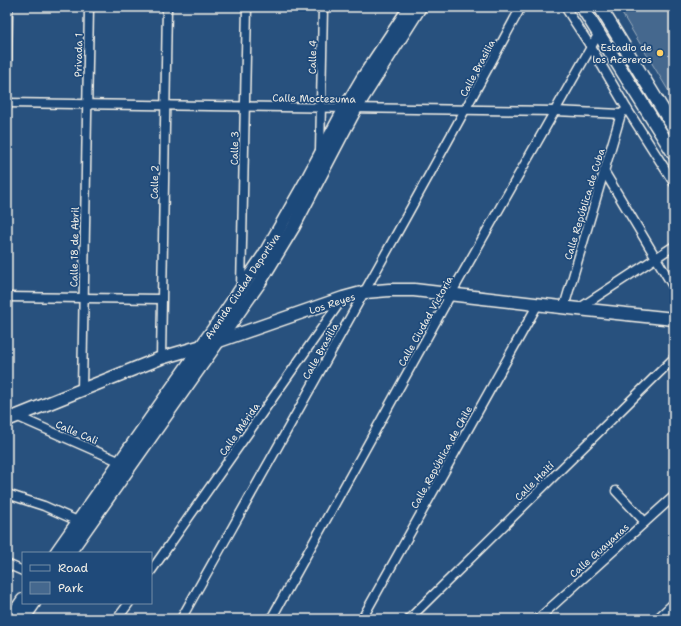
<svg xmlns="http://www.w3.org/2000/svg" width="681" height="626" font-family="'Shantell Sans',sans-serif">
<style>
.green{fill:#45688e;stroke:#9cacbb}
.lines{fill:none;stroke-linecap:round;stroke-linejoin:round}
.street-casing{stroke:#f4f1e8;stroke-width:11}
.secondary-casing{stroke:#f4f1e8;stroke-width:15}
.street{stroke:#1f4a7a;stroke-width:8}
.secondary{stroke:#1f4a7a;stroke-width:12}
.poi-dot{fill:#ffd166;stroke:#1f4a7a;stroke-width:1.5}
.labels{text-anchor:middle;stroke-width:3.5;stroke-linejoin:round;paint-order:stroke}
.poi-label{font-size:10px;fill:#f4f1e8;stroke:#1f4a7a;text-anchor:end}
.street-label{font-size:10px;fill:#f4f1e8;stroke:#1f4a7a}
</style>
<rect width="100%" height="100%" fill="#28517e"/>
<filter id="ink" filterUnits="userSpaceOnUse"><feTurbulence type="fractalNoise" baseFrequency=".025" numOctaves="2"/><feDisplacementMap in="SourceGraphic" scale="8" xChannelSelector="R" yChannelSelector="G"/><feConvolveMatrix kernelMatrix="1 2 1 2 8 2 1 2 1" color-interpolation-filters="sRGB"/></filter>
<g filter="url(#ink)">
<!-- green -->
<polygon class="green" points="618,7 674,7 674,100"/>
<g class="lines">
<defs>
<g id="street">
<polyline points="565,7 591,47 627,109 674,183"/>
<polyline points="7,72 8,7"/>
<polyline points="7,103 555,111 621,114"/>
<polyline points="320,152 323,7"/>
<polyline points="604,171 674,288"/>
<polyline points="241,288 247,7"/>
<polyline points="7,297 161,299"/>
<polyline points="564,307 621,114 627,109"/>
<polyline points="578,309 674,246"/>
<polyline points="161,358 167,7"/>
<polyline points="82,389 89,7"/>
<polyline points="16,416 123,463"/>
<polyline points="616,491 645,522"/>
<polyline points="7,494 44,506 82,523"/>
<polyline points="7,564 23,571"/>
<polyline points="151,571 343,298"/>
<polyline points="117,619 129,603"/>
<path d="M 181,619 C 295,416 410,213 521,7"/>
<polyline points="271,619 451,294 599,33"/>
<polyline points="362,619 538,304"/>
<polyline points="409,619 674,358"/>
<polyline points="538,619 674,496"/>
<polyline points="657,619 674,603"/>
</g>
<g id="secondary">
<polyline points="582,7 674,154"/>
<polyline points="600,7 674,128"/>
<polyline points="7,420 161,358 219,341 343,298 365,292 389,290 414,290 578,309 674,319"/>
<polyline points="56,553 224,314 264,255 305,183 345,108 362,79 410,7"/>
<polyline points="69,553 260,282 294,226 341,136 356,108 420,7"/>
<polyline points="10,619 23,600"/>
<polyline points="23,619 34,603"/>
</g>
</defs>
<!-- street casing -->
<use href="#street" class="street-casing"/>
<!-- secondary casing -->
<use href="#secondary" class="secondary-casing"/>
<!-- street -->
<use href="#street" class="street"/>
<!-- secondary -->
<use href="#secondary" class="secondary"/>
</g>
</g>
<!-- markers -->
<circle class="poi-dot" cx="660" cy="53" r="4"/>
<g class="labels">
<!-- poi labels -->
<g class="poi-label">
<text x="652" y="51">Estadio de<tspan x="652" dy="12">los Acereros</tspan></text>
</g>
<!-- street labels -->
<g class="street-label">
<text transform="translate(78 55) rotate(-89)" y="4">Privada 1</text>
<text transform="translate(312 57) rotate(-89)" y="4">Calle 4</text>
<text transform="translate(477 68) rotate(-62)" y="4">Calle Brasilia</text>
<text transform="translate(314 98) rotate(1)" y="4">Calle Moctezuma</text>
<text transform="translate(234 148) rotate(-89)" y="4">Calle 3</text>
<text transform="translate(154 182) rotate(-89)" y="4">Calle 2</text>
<text transform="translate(584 204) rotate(-73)" y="4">Calle República de Cuba</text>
<text transform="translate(74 247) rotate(-89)" y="4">Calle 18 de Abril</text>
<text transform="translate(242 286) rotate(-56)" y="4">Avenida Ciudad Deportiva</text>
<text transform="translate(332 303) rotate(-18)" y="4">Los Reyes</text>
<text transform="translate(425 321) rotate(-61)" y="4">Calle Ciudad Victoria</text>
<text transform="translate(320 351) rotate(-61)" y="4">Calle Brasilia</text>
<text transform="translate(239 429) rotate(-55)" y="4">Calle Mérida</text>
<text transform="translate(77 432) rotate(23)" y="4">Calle Cali</text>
<text transform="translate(441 457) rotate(-61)" y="4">Calle República de Chile</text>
<text transform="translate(534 481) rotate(-45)" y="4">Calle Haití</text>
<text transform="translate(599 550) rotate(-42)" y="4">Calle Guayanas</text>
</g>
</g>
<!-- margin -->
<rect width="681" height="626" fill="none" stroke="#1f4a7a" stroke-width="24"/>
<rect x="12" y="12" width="657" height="602" fill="none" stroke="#f4f1e8" stroke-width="1.5" filter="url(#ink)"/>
<!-- legend -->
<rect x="22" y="552" width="130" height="52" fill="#1f4a7a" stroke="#748da6"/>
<rect x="30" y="565" width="20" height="6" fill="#1f4a7a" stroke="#748da6"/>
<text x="58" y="572" font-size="12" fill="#f4f1e8">Road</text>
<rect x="30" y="582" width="20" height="12" fill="#45688e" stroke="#748da6"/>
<text x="58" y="592" font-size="12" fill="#f4f1e8">Park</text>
</svg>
